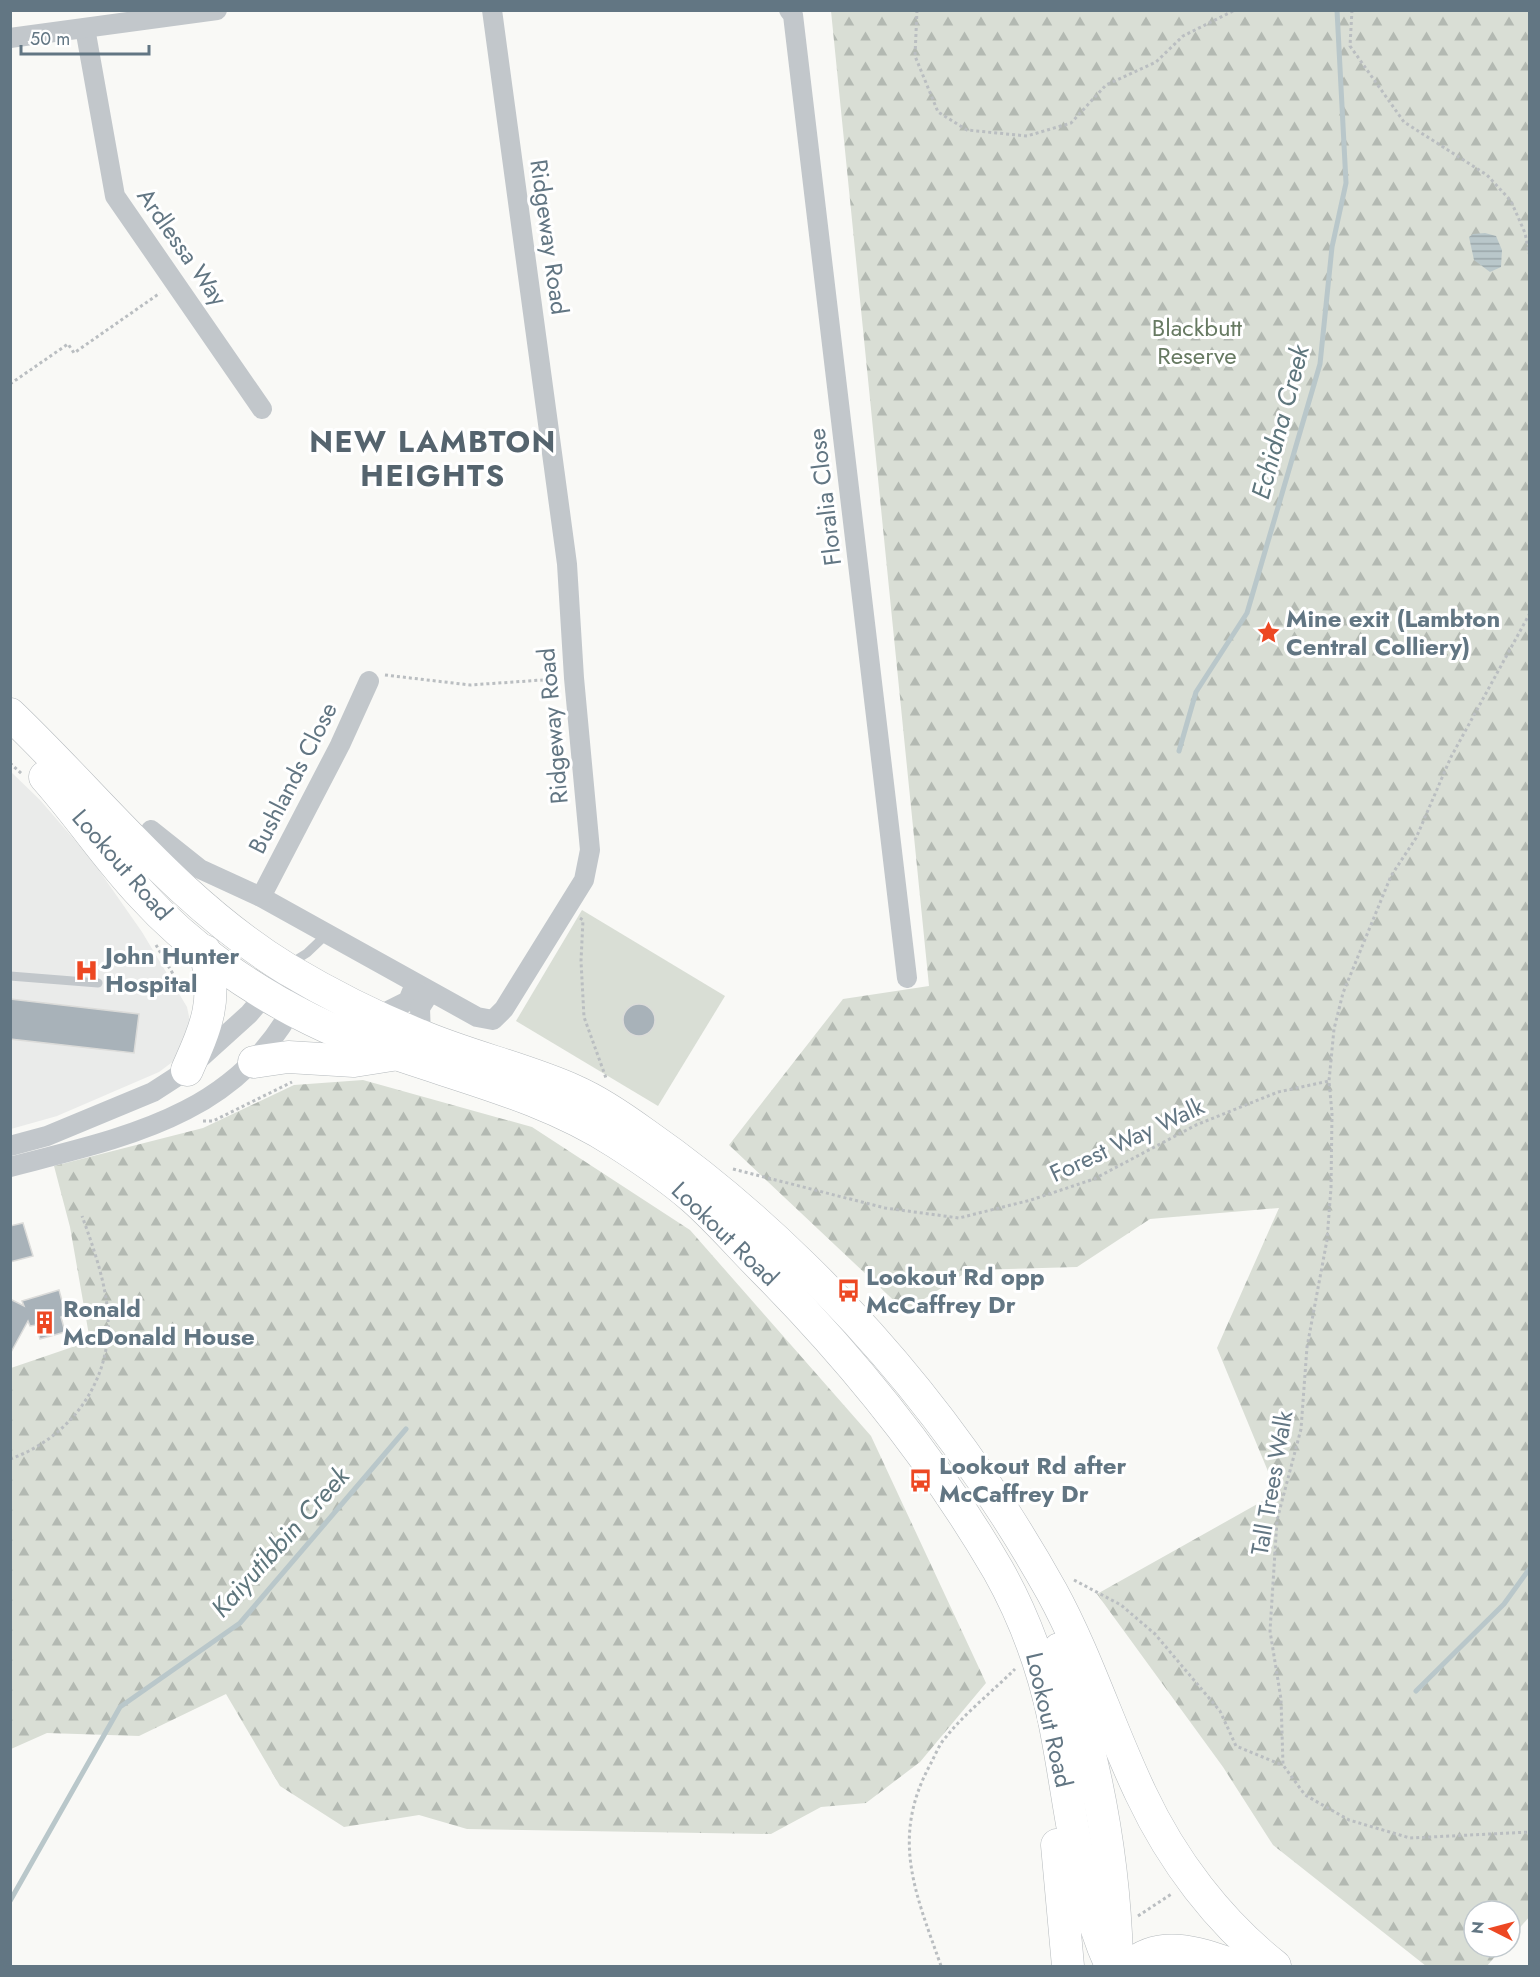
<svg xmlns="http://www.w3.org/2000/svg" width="1540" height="1977" font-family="Jost,sans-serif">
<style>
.built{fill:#eaebea}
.forest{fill:url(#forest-firs)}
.park{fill:#d9ded5}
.water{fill:url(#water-rules)}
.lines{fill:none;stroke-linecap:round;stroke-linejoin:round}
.stream{stroke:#b9c7ca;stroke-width:5}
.building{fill:#a8b2b9;stroke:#dbdbd9;stroke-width:1.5}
.trunk-casing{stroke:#b5babd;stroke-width:33}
.path{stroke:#babec1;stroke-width:3;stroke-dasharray:3 3;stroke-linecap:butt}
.service{stroke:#c2c7cb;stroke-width:9}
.minor{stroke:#c2c7cb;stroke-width:20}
.trunk{stroke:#fff;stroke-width:32}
.labels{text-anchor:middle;stroke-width:6;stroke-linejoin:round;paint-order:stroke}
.street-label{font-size:24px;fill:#627683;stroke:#fff}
.park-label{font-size:24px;fill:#677a62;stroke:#fff}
.poi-label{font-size:24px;font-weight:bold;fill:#627683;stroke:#fff;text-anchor:start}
.water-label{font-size:26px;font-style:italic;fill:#5e767d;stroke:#fff}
.district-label{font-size:30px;font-weight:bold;letter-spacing:1.5px;fill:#55646e;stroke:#fff}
</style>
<defs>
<pattern id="forest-firs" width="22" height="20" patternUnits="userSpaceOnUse" patternTransform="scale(1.5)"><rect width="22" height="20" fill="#d9ded5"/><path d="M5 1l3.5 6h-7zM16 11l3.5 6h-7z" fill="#b3b9b2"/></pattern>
<pattern id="water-rules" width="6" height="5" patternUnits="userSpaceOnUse" patternTransform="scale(1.5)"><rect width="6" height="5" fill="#b9c7ca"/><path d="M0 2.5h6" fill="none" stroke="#9aa6a9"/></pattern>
</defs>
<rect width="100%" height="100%" fill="#f9f9f6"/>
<!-- built -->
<polygon class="built" points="10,771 40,800 91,859 142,932 187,1007 191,1026 175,1060 159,1072 57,1116 11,1129"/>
<!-- forest -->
<g class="forest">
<polygon points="831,11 1529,11 1530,1916 1510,1939 1510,1911 1474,1911 1474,1947 1503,1947 1487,1966 1426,1966 1273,1845 1223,1767 1097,1594 1277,1493 1217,1348 1279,1208 1150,1219 1077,1267 970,1270 905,1311 729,1145 843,999 929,986"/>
<polygon points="363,1080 532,1127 690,1230 871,1436 986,1683 920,1762 866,1803 821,1807 771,1834 467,1829 419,1815 344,1827 280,1786 226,1694 139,1736 47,1733 11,1749 11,1368 90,1341 70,1227 54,1166 203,1128 294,1085"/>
</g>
<!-- park -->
<polygon class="park" points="582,910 725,996 658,1106 516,1021"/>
<!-- water -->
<polygon class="water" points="1485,233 1496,236 1502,250 1501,267 1490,272 1474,260 1469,237 1473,234"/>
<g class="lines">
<!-- stream -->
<g class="stream">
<polyline points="1179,751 1196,692 1247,613 1320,364 1332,247 1346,183 1337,10"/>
<polyline points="1416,1691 1504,1604 1530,1568"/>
<polyline points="10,1901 120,1707 240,1623 406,1429"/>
</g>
</g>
<!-- building -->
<g class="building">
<polygon points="10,999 139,1014 134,1053 10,1039"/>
<circle cx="639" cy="1020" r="16"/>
<polygon points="23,1223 33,1256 10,1262 10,1226"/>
<polygon points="59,1290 66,1316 61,1317 65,1332 40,1339 36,1325 30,1326 28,1321 10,1354 10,1299 24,1306 22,1301"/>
</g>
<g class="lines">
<defs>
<g id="trunk">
<path d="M 10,714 C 101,801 179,903 287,969 C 329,994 374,1017 419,1035 C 470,1057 524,1068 575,1091 C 600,1102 623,1118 645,1134 C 701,1173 752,1216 801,1264 C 899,1359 985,1472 1052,1592 C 1087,1656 1109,1727 1141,1794 C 1172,1860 1218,1921 1275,1966"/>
<path d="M 45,777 C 79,815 107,858 142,895 C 188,946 251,990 312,1020 C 411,1069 523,1082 617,1143 C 642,1159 670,1178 693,1198 C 718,1220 740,1246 764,1270 C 853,1360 934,1460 998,1570 C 1024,1616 1043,1668 1054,1720 C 1071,1803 1076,1889 1111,1966"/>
<polyline points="254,1062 288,1057 354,1061 392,1055"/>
<path d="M 187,1070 C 207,1025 218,1000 205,951"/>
<path d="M 1059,1649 C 1094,1749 1114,1853 1117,1958"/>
<polyline points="1057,1845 1068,1966"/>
<path d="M 1130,1966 C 1161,1938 1201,1954 1236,1966"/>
</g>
</defs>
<!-- trunk casing -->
<use href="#trunk" class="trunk-casing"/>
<!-- path -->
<g class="path">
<polyline points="917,10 915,56 938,112 967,130 1027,136 1071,123 1106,85 1156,62 1183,36 1235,10"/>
<polyline points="1352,10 1350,46 1404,122 1487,175 1511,201 1525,233 1530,257"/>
<polyline points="10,384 68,344 74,353 160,293"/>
<polyline points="1530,613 1451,757 1416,838 1391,876 1343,993 1334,1029 1329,1081 1332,1113 1331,1188 1327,1240 1307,1347 1301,1429 1277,1520 1270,1631 1281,1699 1283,1765 1305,1795 1349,1820 1410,1838 1530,1832"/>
<polyline points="385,675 470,685 557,679"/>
<polyline points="10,763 23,775"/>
<polyline points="580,918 583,920 581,961 584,1017 606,1078"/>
<polyline points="156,945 186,996"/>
<polyline points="203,1121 213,1121 292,1082"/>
<polyline points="733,1169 885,1208 959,1218 1031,1200 1094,1179 1196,1125 1278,1092 1329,1081"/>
<path d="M 10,1459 C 70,1438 111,1382 108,1318 C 107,1286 93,1246 82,1216"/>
<polyline points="1074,1580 1121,1605 1155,1634 1220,1711 1236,1746 1282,1765"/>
<polyline points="1138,1916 1173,1893"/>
<path d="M 941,1966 C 916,1894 890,1839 930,1765 C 935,1756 939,1744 946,1737 C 966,1712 993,1691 1015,1669"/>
</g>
<!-- service -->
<g class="service">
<polyline points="291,963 307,953 327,934"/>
<polyline points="10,976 98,983"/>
</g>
<!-- minor -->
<g class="minor">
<polyline points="789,10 793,15 907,978"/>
<polyline points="85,28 115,196 262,409"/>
<polyline points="10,38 217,10"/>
<polyline points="151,830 200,869 261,897 477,1017 493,1020 504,1009 584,880 590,850 574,678 567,564 492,10"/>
<polyline points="261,897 340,745 369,681"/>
<polyline points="378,1016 408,1001 415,984"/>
<polyline points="421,1036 420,1008 430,992"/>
<polyline points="10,1146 47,1136 153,1092 187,1070 249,1014 272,987"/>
<path d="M 10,1167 C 125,1137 239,1116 297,999"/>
</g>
<!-- trunk -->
<use href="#trunk" class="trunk"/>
</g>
<!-- icons -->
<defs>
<symbol id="sight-bare" viewBox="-9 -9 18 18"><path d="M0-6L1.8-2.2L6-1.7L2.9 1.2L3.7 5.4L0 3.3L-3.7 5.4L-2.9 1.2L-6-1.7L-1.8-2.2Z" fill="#ed4823" stroke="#fff" stroke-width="2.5" paint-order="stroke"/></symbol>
<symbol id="hospital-bare" viewBox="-9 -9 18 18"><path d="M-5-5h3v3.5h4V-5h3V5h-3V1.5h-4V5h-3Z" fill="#ed4823" stroke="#fff" stroke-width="2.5" paint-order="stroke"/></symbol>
<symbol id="bus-bare" viewBox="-9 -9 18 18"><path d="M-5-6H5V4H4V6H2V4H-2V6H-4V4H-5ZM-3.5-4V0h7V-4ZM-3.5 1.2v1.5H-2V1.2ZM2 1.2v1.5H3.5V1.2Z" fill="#ed4823" stroke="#fff" stroke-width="2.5" paint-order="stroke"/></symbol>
<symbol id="building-bare" viewBox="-9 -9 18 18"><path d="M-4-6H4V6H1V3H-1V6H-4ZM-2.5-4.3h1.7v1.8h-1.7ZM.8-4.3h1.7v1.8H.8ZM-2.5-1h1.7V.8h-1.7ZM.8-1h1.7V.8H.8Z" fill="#ed4823" stroke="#fff" stroke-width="2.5" paint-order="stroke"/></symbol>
</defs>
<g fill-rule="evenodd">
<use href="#sight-bare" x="1252" y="616" width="33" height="33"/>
<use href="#hospital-bare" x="70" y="954" width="33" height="33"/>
<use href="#bus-bare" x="832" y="1274" width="33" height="33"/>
<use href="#building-bare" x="28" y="1306" width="33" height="33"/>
<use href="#bus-bare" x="904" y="1464" width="33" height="33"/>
</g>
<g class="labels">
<!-- street labels -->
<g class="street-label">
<text transform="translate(549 237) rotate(82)" y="8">Ridgeway Road</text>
<text transform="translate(182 247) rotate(55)" y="8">Ardlessa Way</text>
<text transform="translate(825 497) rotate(-97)" y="8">Floralia Close</text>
<text transform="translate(553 726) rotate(-95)" y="8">Ridgeway Road</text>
<text transform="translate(293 778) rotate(-63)" y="8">Bushlands Close</text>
<text transform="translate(122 865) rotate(49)" y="8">Lookout Road</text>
<text transform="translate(1127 1140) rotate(-25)" y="8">Forest Way Walk</text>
<text transform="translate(725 1234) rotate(44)" y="8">Lookout Road</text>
<text transform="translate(1272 1483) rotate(-80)" y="8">Tall Trees Walk</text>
<text transform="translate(1049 1720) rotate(77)" y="8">Lookout Road</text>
</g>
<!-- park labels -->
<g class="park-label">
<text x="1197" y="336">Blackbutt<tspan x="1197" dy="28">Reserve</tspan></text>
</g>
<!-- poi labels -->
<g class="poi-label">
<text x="1286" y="627">Mine exit (Lambton<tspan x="1286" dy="28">Central Colliery)</tspan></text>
<text x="105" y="964">John Hunter<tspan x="105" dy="28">Hospital</tspan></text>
<text x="866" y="1285">Lookout Rd opp<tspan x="866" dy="28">McCaffrey Dr</tspan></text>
<text x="63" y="1317">Ronald<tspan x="63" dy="28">McDonald House</tspan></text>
<text x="939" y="1474">Lookout Rd after<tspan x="939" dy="28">McCaffrey Dr</tspan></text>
</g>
<!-- water labels -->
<g class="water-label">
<text transform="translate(1280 422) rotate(-75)" y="9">Echidna Creek</text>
<text transform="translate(280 1542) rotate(-48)" y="9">Kaiyutibbin Creek</text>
</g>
<!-- district labels -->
<g class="district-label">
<text x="433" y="452">NEW LAMBTON<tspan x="433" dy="34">HEIGHTS</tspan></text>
</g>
</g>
<!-- border -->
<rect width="1540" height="1977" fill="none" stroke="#627683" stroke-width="24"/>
<!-- north arrow -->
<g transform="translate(1492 1929) rotate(276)"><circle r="28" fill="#ffffff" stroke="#c0c8cd" stroke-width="1.5"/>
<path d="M0-4.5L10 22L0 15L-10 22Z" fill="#ed4823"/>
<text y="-9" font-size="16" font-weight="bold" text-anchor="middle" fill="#627683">N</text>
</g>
<!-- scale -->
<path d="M21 45v9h128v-9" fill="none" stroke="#627683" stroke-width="3"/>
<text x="30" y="45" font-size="18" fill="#627683" stroke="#ffffff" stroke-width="4.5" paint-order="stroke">50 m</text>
</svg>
